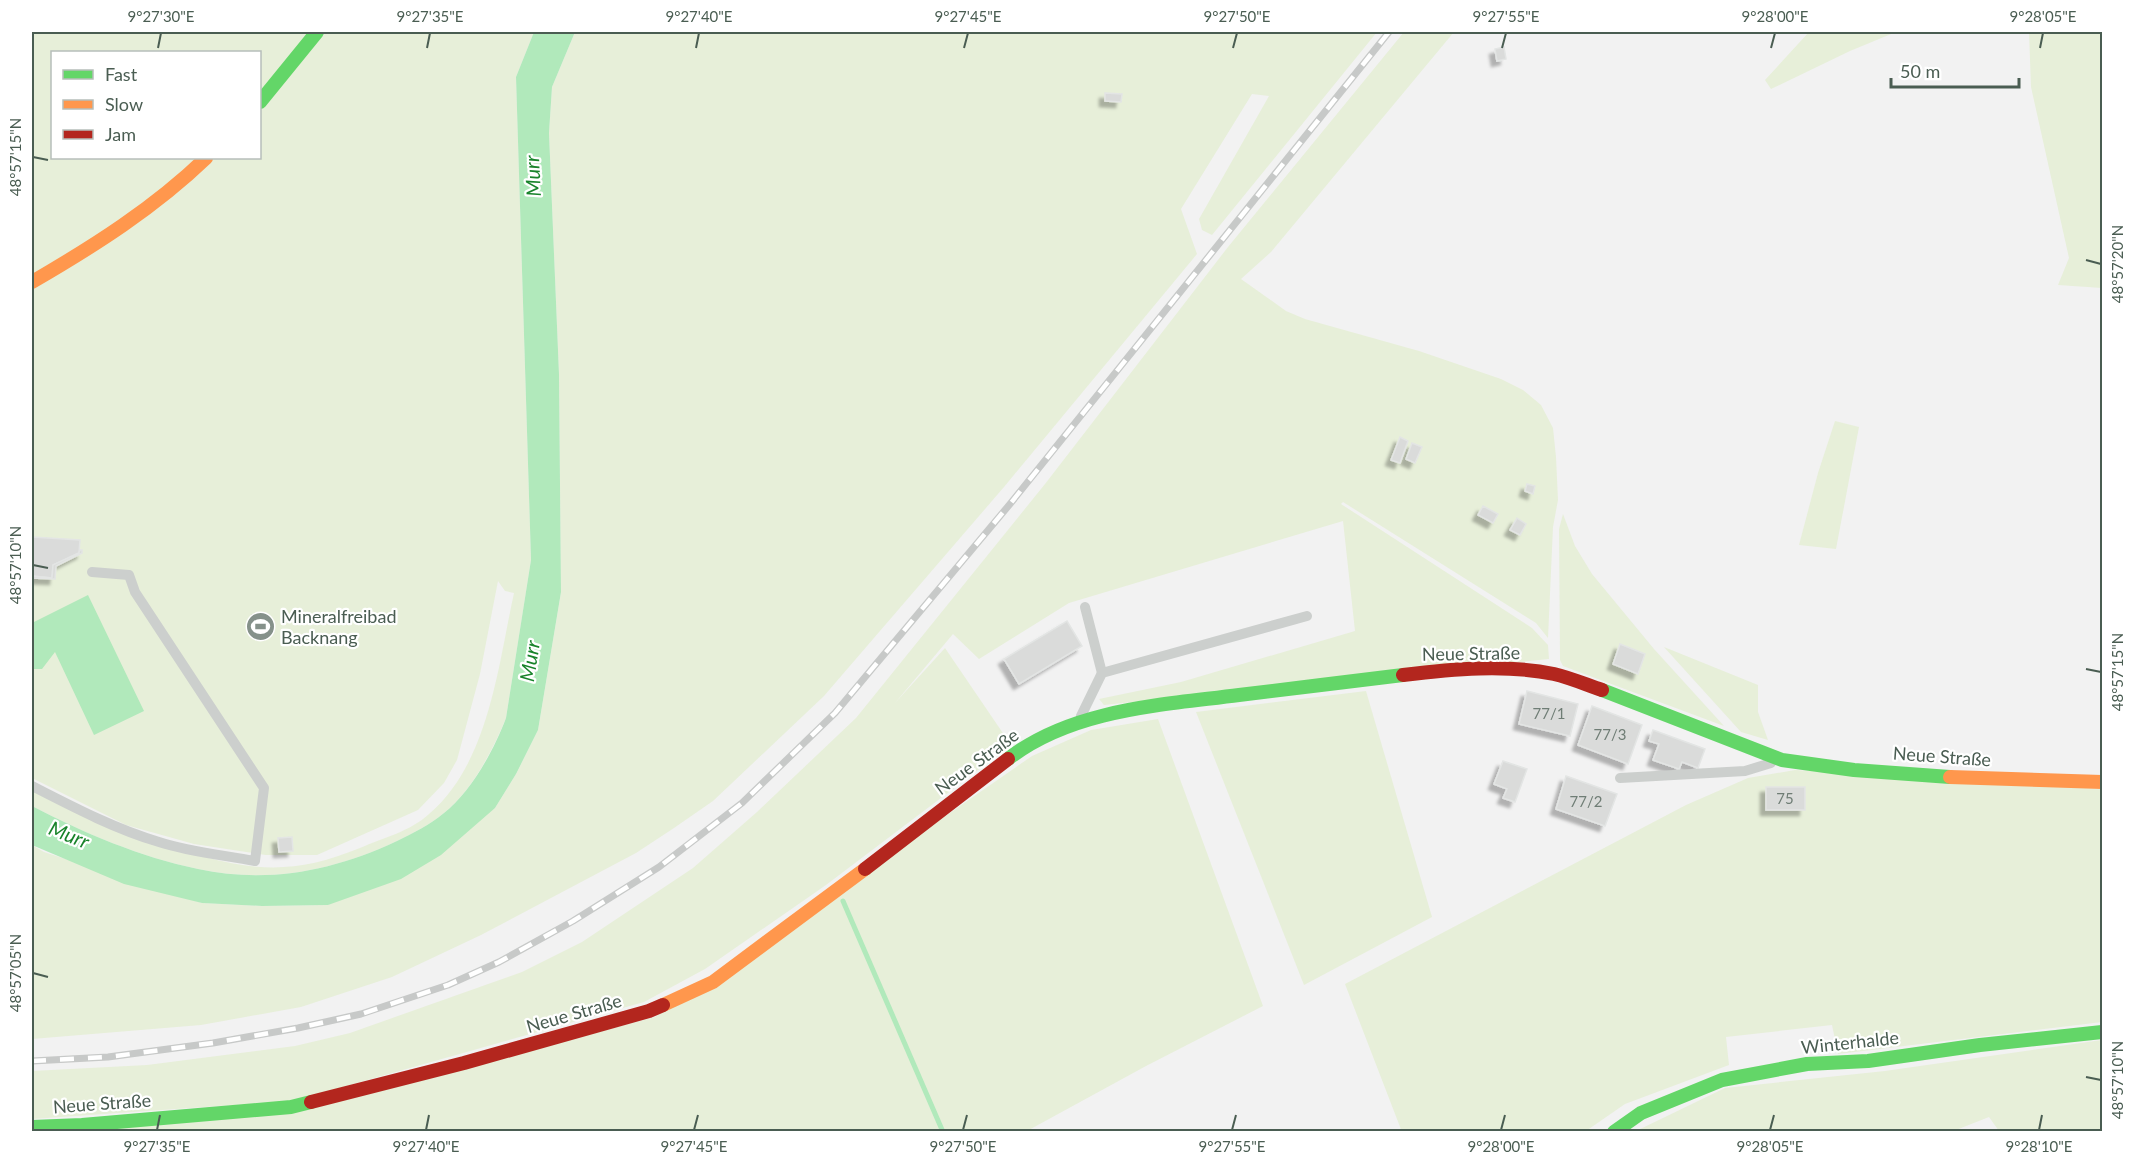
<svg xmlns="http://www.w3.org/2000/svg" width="2134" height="1163" font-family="Lato,sans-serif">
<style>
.green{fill:#e7efd9;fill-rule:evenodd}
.water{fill:#b1e9bb}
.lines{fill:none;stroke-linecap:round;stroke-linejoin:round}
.stream{stroke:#b1e9bb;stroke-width:5}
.building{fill:#dadbda;stroke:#e3e5e4;stroke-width:1.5;filter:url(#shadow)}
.lane{stroke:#cccfcd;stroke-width:10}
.fast{stroke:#63d668;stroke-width:14}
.slow{stroke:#ff974d;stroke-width:14}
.jam{stroke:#b3261e;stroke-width:14}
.rail-casing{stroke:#c7c9c8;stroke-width:7}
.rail{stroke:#fff;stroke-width:4.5;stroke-dasharray:14;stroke-linecap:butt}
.ticks{fill:none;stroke:#4a5d52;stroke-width:2}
.labels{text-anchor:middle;stroke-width:4.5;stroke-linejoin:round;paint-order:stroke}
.number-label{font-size:15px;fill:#6f7d75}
.poi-label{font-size:18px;fill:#4a5d52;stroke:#fff;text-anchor:start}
.street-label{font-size:18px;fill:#4a5d52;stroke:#fff}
.water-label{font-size:20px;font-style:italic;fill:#18832a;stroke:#fff}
.neatline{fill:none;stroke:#4a5d52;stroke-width:2}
.ticks-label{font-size:15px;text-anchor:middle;fill:#4a5d52}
</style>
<defs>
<filter id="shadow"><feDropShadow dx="-5.5" dy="5.5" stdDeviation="1.5" flood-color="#0004"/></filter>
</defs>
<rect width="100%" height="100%" fill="#f2f2f2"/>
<!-- green -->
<g class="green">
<path d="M 32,32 L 534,32 L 516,77 L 531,560 L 506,718 C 493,750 471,792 444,813 C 430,825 413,833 397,841 C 333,871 268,884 198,869 C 140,857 84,833 32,806 L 32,790 L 205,857 C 265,873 303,871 360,848 C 383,838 411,831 429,814 C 489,763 498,666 514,593 L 505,591 L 498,581 L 480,674 L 457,760 L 444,783 L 418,810 L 317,855 L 266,855 L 194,844 L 126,825 L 32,778 ZM 52,52 L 260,52 L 260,158 L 52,158 Z"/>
<polygon points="575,32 1377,32 1212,235 1202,230 1199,219 1269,96 1252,94 1181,209 1197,254 1004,487 824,696 713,801 674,828 636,853 481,935 392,977 301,1007 201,1025 32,1039 32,845 44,852 202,903 262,906 328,905 495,808 516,774 538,730 561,592 559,374 549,133 552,87"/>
<polygon points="1404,32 1454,32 1271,252 1241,279 1286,311 1305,319 1419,351 1501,379 1523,390 1541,405 1553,428 1556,457 1558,500 1553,527 1548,638 1536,623 1343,502 1341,504 1532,628 1548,645 1549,659 1104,705 1099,699 1181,682 1355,631 1343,521 1069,603 979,659 953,634 895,703 945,648 1011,745 826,885 705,969 644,1002 293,1101 32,1119 32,1071 147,1065 295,1046 350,1033 522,972 582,942 693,868 757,812 856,718 1045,484 1228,247"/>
<polygon points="1809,32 1896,32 1850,51 1771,89 1765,80"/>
<polygon points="2029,32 2102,32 2102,288 2058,285 2069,258 2031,87"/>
<polygon points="1835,421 1859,427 1836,549 1799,545 1818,473"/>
<polygon points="1563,514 1575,546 1592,574 1654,649 1724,726 1563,666 1560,660 1559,529"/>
<polygon points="1664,647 1758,685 1758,712 1768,740 1741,732"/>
<polygon points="1366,691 1432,917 1304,985 1196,712"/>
<polygon points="1158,719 1263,1006 1146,1066 1027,1131 65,1132 293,1113 655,1017 1032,756 1091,730"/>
<polygon points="1795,770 2102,789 2102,1022 1838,1054 1832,1025 1726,1037 1729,1065 1625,1104 1586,1131 1402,1132 1345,984 1686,805 1748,778"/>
<polygon points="2102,1040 2102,1131 1999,1131 1989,1117 1951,1132 1634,1132 1725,1088 1885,1071"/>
</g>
<!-- water -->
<g class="water">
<path d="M 534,32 L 575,32 L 552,87 L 549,133 L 559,374 L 561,592 L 538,730 L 516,774 L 495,808 L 441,855 L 401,879 L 328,905 L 262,906 L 202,903 L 124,884 L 32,845 L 32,806 C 84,833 140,857 198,869 C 268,884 333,871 397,841 C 413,833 430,825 444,813 C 471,792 494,750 506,718 L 531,560 L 516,77 Z"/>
<polygon points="88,595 144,711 94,735 55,652 42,669 32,669 32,623"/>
</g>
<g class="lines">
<!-- stream -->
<polyline class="stream" points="843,901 943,1132"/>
</g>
<!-- building -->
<g class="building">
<polygon points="1504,47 1506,59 1497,61 1495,49"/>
<polygon points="1105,93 1122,94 1121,102 1105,101"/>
<polygon points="1400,437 1408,441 1400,463 1391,460"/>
<polygon points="1412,443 1422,447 1415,463 1406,459"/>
<polygon points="1527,484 1535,486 1533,494 1525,491"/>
<polygon points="1483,506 1498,514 1493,523 1478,515"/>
<polygon points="1517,518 1526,524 1520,535 1510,530"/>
<polygon points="32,537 80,540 79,553 53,565 52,578 32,576"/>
<polygon points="80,550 82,550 82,553 56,566 55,579 32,578 32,576 52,578 53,565 79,553"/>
<polygon points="1067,621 1082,646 1019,684 1004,659"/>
<polygon points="1620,644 1645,654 1638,674 1613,664"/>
<polygon points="1527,691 1578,704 1570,736 1519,724"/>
<polygon points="1592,706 1642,725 1628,764 1578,745"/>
<polygon points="1653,730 1705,749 1698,768 1682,762 1679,769 1653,760 1659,744 1649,741"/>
<polygon points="1503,761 1527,769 1515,802 1503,798 1507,789 1494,784"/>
<polygon points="1566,776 1617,794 1605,826 1556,809"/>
<rect x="1766" y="787" width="39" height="23"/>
<polygon points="292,837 293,851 279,852 278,838"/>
</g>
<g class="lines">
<!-- lane -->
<g class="lane">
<polyline points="1085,607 1102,673"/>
<polyline points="1081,716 1102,673 1307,616"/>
<polyline points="1620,778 1745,771 1771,763"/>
<path d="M 32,786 C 73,807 115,829 159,842 C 190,852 223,855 255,861 L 264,788 L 135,592 L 129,575 L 92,572"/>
</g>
<!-- fast -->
<g class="fast">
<polyline points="260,102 317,32"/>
<polyline points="1602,690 1782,760 1854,770 1950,777"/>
<path d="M 1008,759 C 1072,709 1162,705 1239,695 C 1294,688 1348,682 1403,675"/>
<polyline points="32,1127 82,1125 291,1107 311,1102"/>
<polyline points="1614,1132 1641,1113 1722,1080 1807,1064 1868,1061 1980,1045 2102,1032"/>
</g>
<!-- slow -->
<g class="slow">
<path d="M 32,282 C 94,246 154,208 206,158"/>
<polyline points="1950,777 2102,782"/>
<polyline points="663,1005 713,982 865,869"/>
</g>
<!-- jam -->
<g class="jam">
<path d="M 1403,675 C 1452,669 1506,664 1554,674 C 1571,678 1587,685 1602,690"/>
<polyline points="865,869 1008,759"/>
<polyline points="311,1102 464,1063 649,1011 663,1005"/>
</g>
<defs>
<polyline id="rail" points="32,1061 108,1057 213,1043 298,1028 361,1014 448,985 499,962 573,921 659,867 742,803 835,713 1010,504 1389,32"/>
</defs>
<!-- rail casing -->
<use href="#rail" class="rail-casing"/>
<!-- rail -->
<use href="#rail" class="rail"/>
</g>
<!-- ticks -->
<path class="ticks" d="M 158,48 L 161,33M 427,48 L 430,33M 696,48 L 699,33M 964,48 L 968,33M 1233,48 L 1237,33M 1502,48 L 1506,33M 1771,48 L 1775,33M 2040,48 L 2043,33M 33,157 L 48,160M 2086,260 L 2101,264M 33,565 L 48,568M 2086,669 L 2101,672M 33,973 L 48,977M 2086,1077 L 2101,1080M 157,1130 L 160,1115M 426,1130 L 429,1115M 694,1130 L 698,1115M 963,1130 L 967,1115M 1232,1130 L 1236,1115M 1501,1130 L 1505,1115M 1770,1130 L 1774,1115M 2039,1130 L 2042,1115"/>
<!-- icons -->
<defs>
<symbol id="stadium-disc" viewBox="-11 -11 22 22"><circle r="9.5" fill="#85918a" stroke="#fff"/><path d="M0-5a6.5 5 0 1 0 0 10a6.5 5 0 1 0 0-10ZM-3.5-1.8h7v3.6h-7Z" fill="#fff"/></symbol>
</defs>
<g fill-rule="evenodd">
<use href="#stadium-disc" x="244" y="610" width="33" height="33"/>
</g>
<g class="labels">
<!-- number labels -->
<g class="number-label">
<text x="1549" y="719">77/1</text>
<text x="1610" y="740">77/3</text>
<text x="1785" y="804">75</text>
<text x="1586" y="807">77/2</text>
</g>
<!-- poi labels -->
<g class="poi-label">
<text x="281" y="623">Mineralfreibad<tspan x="281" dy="21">Backnang</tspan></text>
</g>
<!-- street labels -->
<g class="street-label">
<text transform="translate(1471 654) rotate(-1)" y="6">Neue Straße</text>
<text transform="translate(1942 757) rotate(4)" y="6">Neue Straße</text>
<text transform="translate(977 762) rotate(-36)" y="6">Neue Straße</text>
<text transform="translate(574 1014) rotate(-16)" y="6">Neue Straße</text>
<text transform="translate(1850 1043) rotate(-6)" y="6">Winterhalde</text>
<text transform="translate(102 1104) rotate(-4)" y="6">Neue Straße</text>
</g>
<!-- water labels -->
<g class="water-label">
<text transform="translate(533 176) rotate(-93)" y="7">Murr</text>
<text transform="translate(530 661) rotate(-81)" y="7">Murr</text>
<text transform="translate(69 835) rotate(22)" y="7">Murr</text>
</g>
</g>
<!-- border -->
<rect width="2134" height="1163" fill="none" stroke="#ffffff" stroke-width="66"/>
<!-- legend -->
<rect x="51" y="51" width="210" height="108" fill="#ffffff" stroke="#b7beba" stroke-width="1.5"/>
<rect x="63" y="70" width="30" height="9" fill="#63d668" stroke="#b7beba" stroke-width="1.5"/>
<text x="105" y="81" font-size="18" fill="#4a5d52">Fast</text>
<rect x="63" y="100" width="30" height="9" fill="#ff974d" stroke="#b7beba" stroke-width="1.5"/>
<text x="105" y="111" font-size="18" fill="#4a5d52">Slow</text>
<rect x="63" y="130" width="30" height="9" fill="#b3261e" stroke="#b7beba" stroke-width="1.5"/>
<text x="105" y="141" font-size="18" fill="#4a5d52">Jam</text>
<!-- scale -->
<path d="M1891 78v9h128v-9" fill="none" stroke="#4a5d52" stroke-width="3"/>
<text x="1900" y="78" font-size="18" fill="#4a5d52" stroke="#ffffff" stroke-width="4.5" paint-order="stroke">50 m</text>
<rect x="33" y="33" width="2068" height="1097" class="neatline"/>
<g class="ticks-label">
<text x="161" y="22">9°27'30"E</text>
<text x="430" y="22">9°27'35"E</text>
<text x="699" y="22">9°27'40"E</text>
<text x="968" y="22">9°27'45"E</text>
<text x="1237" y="22">9°27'50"E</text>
<text x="1506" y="22">9°27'55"E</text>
<text x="1775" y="22">9°28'00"E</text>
<text x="2043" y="22">9°28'05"E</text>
<text transform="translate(16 157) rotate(-90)" y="5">48°57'15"N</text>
<text transform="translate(2118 264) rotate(-90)" y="5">48°57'20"N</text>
<text transform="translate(16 565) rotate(-90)" y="5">48°57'10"N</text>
<text transform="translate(2118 672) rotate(-90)" y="5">48°57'15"N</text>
<text transform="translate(16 973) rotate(-90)" y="5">48°57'05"N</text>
<text transform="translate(2118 1080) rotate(-90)" y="5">48°57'10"N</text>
<text x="157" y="1152">9°27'35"E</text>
<text x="426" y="1152">9°27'40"E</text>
<text x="694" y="1152">9°27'45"E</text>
<text x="963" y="1152">9°27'50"E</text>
<text x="1232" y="1152">9°27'55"E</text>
<text x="1501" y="1152">9°28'00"E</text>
<text x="1770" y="1152">9°28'05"E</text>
<text x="2039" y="1152">9°28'10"E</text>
</g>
</svg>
